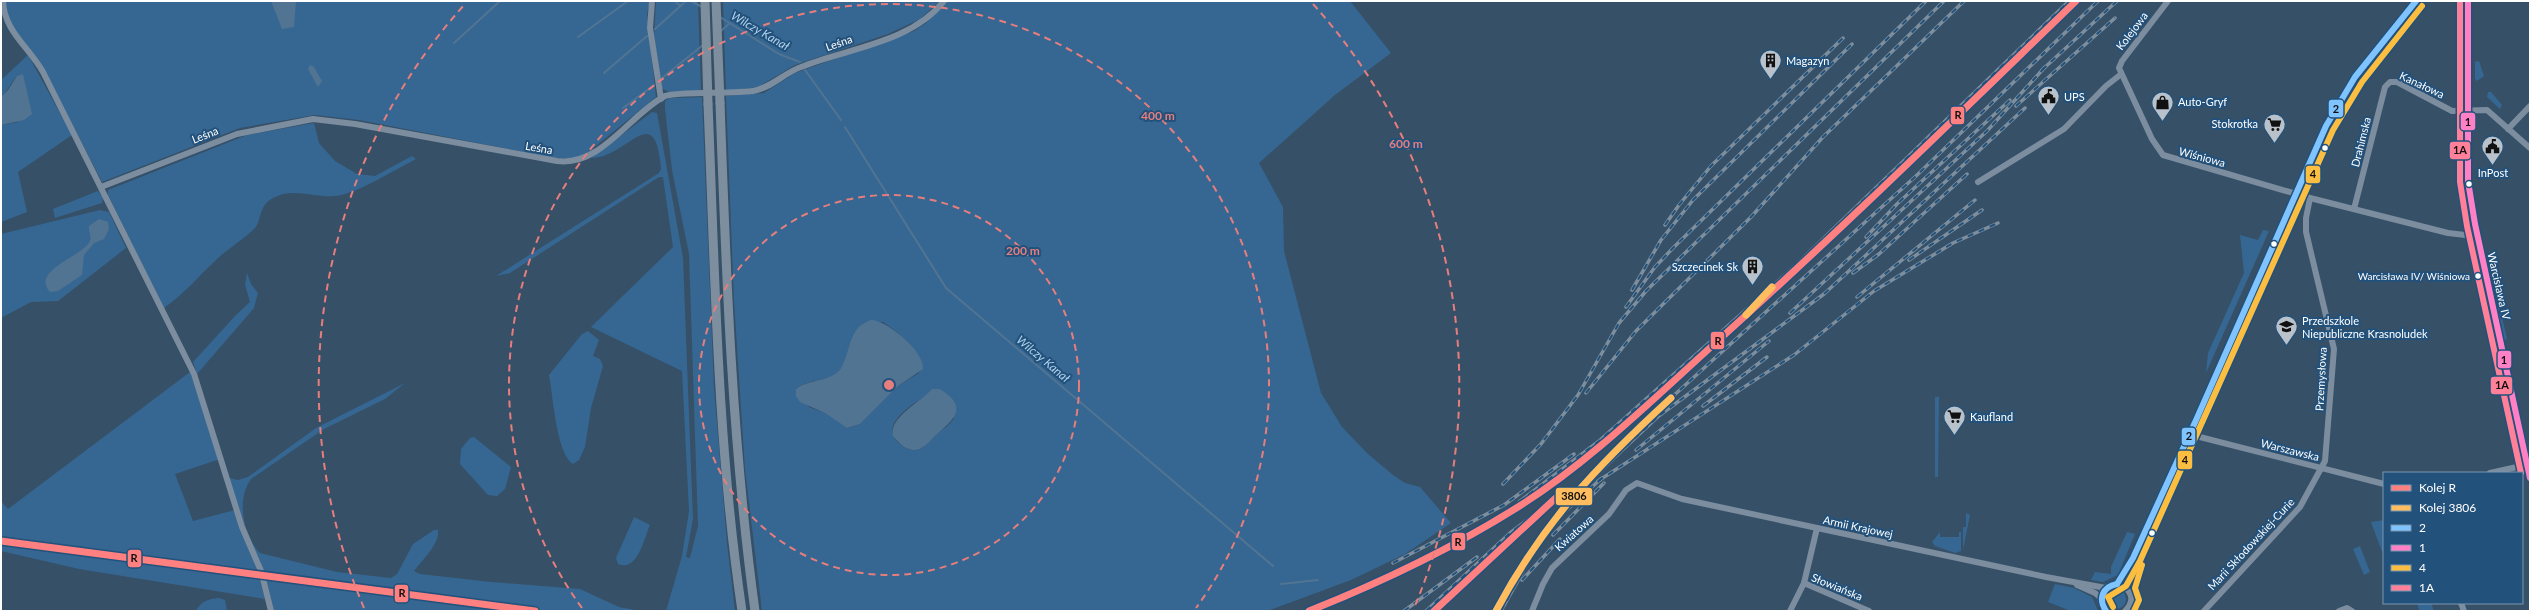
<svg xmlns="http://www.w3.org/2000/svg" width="2531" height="612" font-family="Lato,sans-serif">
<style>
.green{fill:#356792;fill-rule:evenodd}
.water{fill:#527493}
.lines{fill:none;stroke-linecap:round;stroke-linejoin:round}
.stream{stroke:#527493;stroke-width:2}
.minor{stroke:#7b8d9e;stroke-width:6}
.highway{stroke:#7d8f9e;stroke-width:9}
.rail-casing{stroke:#7d8f9e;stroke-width:3.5}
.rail{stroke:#22517b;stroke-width:2;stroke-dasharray:6;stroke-linecap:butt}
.highway-bridge{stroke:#7d8f9e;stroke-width:9}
.bus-1-casing{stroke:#22517b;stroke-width:9}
.bus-2-casing{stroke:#22517b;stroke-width:9}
.bus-3-casing{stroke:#22517b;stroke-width:9}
.bus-4-casing{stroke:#22517b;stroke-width:9}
.bus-1{stroke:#80c4ff;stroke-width:6}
.bus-2{stroke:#ff80c5;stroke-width:6}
.bus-3{stroke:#fbbe40;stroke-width:6}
.bus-4{stroke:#ff8098;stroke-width:6}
.rail-1-casing{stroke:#22517b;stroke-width:10}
.rail-2-casing{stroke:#22517b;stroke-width:10}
.rail-1{stroke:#ff8080;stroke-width:7}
.rail-2{stroke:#ffbd60;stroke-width:7}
.ring{fill:none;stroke:#e67e7e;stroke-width:2;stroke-dasharray:7 5}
.bus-dot{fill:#fff;stroke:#22517b;stroke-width:1.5}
.labels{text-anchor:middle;stroke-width:4;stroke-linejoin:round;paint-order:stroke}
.bus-label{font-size:10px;fill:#fff;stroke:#22517b;text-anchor:end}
.street-label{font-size:11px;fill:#fff;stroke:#22517b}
.poi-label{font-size:11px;fill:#fff;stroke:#22517b;text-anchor:start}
.water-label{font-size:12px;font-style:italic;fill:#b0d2ed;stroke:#22517b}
.centre{fill:#e67e7e;stroke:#22517b;stroke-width:2}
.ring-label{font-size:12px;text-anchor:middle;font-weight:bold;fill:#e67e7e;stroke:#22517b;stroke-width:4;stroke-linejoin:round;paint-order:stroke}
.line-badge{stroke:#22517b;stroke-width:1.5}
.pale-badge-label{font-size:11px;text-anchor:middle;font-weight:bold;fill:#111}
</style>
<rect width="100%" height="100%" fill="#365067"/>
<!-- green -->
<g class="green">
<polygon points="5,1 650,1 647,14 656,97 586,154 575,158 555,158 359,120 315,115 240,128 102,182 42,66 10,23"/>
<polygon points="656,1 698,1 701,92 669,92 661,88 654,36"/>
<polygon points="723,1 940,1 920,19 888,34 795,65 758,87 726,91"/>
<path d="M 945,1 L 1350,1 L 1391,53 L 1335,95 L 1259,163 L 1283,207 L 1284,251 L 1321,393 L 1342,427 L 1368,454 L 1393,475 L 1405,483 L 1420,487 L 1451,523 L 1405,554 L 1351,580 L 1267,611 L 762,611 L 745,469 L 734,301 L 726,96 L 764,93 L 795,73 L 914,31 L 926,23 ZM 866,322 L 883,322 L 897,332 L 912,348 L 919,373 L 898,386 L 860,424 L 848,428 L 825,413 L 809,407 L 796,389 C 808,379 824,382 837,373 C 849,364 846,335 866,322 ZM 940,389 L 950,397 L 954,418 C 950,425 943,429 936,435 C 931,439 925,448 917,450 C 906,452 888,438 893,426 C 900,409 925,396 940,389 Z"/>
<path d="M 28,55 L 72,135 L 18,172 L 27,212 L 1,222 L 1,125 L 18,122 L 20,75 C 11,79 9,91 1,97 L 1,80 Z"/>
<polygon points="2479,61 2484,76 2477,81 2475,79 2475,62"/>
<polygon points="2488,92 2491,92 2502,105 2500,109 2487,97"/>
<path d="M 702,97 L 714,388 L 727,543 L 735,611 L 666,611 L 682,556 L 689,511 L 682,371 L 591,327 L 673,247 L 663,177 L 659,177 L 510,273 L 496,276 L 659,173 L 661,169 C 655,97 628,158 591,158 L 652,112 L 657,113 L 683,258 L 693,519 L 686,557 L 690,558 L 698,526 L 689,254 L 672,170 L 665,109 L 665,101 L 670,98 Z"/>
<path d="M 314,123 L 319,143 L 335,161 L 357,174 L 375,176 L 412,156 L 416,159 C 394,170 368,187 345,194 C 322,202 295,185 273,198 C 258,206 262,220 255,228 C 244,239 229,248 217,259 C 199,276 184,294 164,308 L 108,195 L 108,190 L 247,135 Z"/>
<polygon points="98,191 103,198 102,203 55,218 53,209"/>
<polygon points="100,210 109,212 126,248 58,301 31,302 1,318 1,234"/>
<polygon points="2263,230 2269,231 2206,373 2208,353 2244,273 2240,235 2258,240"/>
<polygon points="247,273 251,284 258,293 254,308 197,374 193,362 236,315 250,302 245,285"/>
<polygon points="2496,292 2507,339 2504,341 2495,293"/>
<path d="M 588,331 L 599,340 L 593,356 L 600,359 L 603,366 L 591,408 L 585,447 L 579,460 L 573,464 C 556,454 553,394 549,375 L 582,334 Z"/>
<polygon points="190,372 220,459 175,474 193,521 235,510 259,573 1,539 1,501 8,509"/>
<path d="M 405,383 L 385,399 L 324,429 L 251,479 C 236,499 243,536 260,553 L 337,572 L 391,578 L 397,574 L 413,544 L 434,530 L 438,530 C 440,544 422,560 414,571 L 420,574 L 491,582 L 580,589 L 619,607 L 640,611 L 546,611 L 264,574 L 245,527 L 229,478 L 238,480 L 248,477 L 316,428 Z"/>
<polygon points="1935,397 1939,397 1938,477 1935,477"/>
<polygon points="474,437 511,467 505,489 497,496 488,495 460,464 461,449 470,438"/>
<polygon points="1966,513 1970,515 1963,550 1963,527 1966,527"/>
<path d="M 634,517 L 650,525 C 644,538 638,572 618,564 L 616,558 Z"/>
<polygon points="2384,520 2384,557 2371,522"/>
<polygon points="1940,532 1940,537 1959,537 1959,532 1961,532 1961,551 1955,553 1935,546 1932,542"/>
<polygon points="2127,532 2135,534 2118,575 2103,582 2091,580 2095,572 2111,574 2111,567"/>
<polygon points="1,544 259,577 265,599 79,569 1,551"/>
<polygon points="2360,546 2370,572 2364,575 2353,549"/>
<polygon points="264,578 522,611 273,611"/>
<polygon points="1834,583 1846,586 1845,595 1831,589"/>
<polygon points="2055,584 2074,588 2092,597 2098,611 2071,611 2048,602"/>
<circle cx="2116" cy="599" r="10"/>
<path d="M 219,598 L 225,600 L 227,611 L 196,611 C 201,601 208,599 219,598 Z"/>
<polygon points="2417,603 2431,603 2434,611 2417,611 2419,610"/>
</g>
<!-- water -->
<g class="water">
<polygon points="271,1 296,1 294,27 282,29"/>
<polygon points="310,65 314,67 322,81 318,87 308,69"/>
<polygon points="23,74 32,114 24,120 1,125 1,97 8,90 17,76"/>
<path d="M 99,219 L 108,222 L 109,229 L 104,239 L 94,243 L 84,255 L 82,275 L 58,291 L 50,292 C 30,270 84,256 90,241 C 92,236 88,231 89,226 Z"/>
<path d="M 871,320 C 887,320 925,352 923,369 L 898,386 L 860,424 L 847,428 L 825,413 L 800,402 L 796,396 L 796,389 C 808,379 832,382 841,368 C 851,351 848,327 871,320 Z"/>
<path d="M 932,389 L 940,389 C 970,408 953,420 935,436 C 929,442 922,451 913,450 C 904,449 898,442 893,436 C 888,418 922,401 932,389 Z"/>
</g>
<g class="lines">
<!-- stream -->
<g class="stream">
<polyline points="674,1 681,6"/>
<polyline points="691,1 702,7"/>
<polyline points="720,17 779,54 800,62"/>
<polyline points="655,29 686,1"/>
<polyline points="721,31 730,23"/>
<polyline points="578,37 628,1"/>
<polyline points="454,43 500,1"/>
<polyline points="805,70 841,120"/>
<polyline points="604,73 647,36"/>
<polyline points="662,78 703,45"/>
<polyline points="623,108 654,85"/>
<polyline points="845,127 946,288 1273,566"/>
<polyline points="1281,584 1318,580"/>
</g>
<!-- minor -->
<g class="minor">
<path d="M 3,1 C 4,31 29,47 43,72 L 194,374 L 242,527 L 261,571 L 271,611"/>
<polyline points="652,1 650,28 661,99"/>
<polyline points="2168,1 2122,61 2119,68 2152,139 2163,155 2310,198 2448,233 2465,235 2477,233"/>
<polyline points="2468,1 2468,181 2475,224 2530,478"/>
<polyline points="2508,129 2530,106"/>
<polyline points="1978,182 2064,129 2106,86 2120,75"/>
<path d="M 101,187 L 237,134 L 313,119 L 355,124 L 557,161 C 601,167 630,114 665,96 C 675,91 735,94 753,91 C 771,88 784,73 801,67 C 848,48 911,43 944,1"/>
<polyline points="2354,209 2385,87 2390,82 2397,82 2452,111 2487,110 2530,148"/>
<polyline points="2192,435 2384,484"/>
<polyline points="2490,473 2526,465"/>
<polyline points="1804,583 1817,528"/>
<polyline points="2117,584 2133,558 2197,418 2326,126 2355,77 2416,1"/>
<polyline points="2077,585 2095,593 2101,598"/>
<polyline points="2126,588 2137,558"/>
<polyline points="2131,603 2137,611"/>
<polyline points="2461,603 2464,611"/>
<polyline points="1532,611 1543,584 1552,568 1609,514 1626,490 1637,483 1682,499 2046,577 2106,588"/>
<polyline points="1790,611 1804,583 1869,611"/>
<path d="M 2107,611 L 2101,604 C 2096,570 2149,587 2125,611"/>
<polyline points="2204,611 2300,507 2325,461 2334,349 2306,232 2306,218 2310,198"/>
<polyline points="2339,611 2347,608 2352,611"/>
</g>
<!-- highway -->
<g class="highway">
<path d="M 720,103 C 726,273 732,443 755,611"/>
<path d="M 708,104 C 715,273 717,443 742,611"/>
</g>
<defs>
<g id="rail">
<polyline points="2042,70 2117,1"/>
<polyline points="2016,106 2115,18"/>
<polyline points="1665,225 1679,205 1711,166 1843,38"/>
<polyline points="1866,237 1897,204 2010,100"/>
<polyline points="1909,260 1982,210"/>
<polyline points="1853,273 1879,254 1967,174"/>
<polyline points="1632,290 1661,240 1693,200 1852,44"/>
<polyline points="1857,297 1975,200"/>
<polyline points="1626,307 1655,267 1673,248 1926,1"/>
<polyline points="1790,313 1987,131 2045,67"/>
<polyline points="1586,393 1636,331 1751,217 1823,137 1964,1"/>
<polyline points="1671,398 1916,176 2098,1"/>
<polyline points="1703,406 1767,357"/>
<polyline points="1660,415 1824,294 2025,108"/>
<polyline points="1636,450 1769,341"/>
<polyline points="1617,455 1664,411"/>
<polyline points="1592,480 1620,452"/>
<polyline points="1598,481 1794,355 1874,291 1953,243 1998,223"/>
<polyline points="1503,484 1541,444 1578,395 1619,323 1646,291 1944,1"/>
<polyline points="1519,502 1599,441 1796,265 2069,1"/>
<polyline points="1562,514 1602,478"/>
<polyline points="1553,535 1604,483"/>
<polyline points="1393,563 1504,505 1574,454"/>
<polyline points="1522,580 1560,539"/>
<polyline points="1404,611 1477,557"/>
<polyline points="1426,611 1510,533 1559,496"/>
<polyline points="1501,611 1535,550 1566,510"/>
</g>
</defs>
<!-- rail casing -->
<use href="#rail" class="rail-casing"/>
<!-- rail -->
<use href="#rail" class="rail"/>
<!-- highway-bridge -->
<g class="highway-bridge">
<polyline points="705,1 708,104"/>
<polyline points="716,1 720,103"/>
</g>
<defs>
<g id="bus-1">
<polyline points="2117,584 2133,558 2197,418 2326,126 2355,77 2416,1"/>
<path d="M 2106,611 C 2098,599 2102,587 2117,584"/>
</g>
<polyline id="bus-2" points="2468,1 2468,181 2475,224 2530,478"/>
<g id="bus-3">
<polyline points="2113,607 2108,597 2126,586 2140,561 2333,130 2362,82 2422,6"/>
<polyline points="2134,611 2139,600 2135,588 2142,565"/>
</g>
<polyline id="bus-4" points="2460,1 2460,182 2467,226 2521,473"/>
</defs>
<!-- bus-1 casing -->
<use href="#bus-1" class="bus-1-casing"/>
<!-- bus-2 casing -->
<use href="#bus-2" class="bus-2-casing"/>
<!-- bus-3 casing -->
<use href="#bus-3" class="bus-3-casing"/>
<!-- bus-4 casing -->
<use href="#bus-4" class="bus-4-casing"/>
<!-- bus-1 -->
<use href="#bus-1" class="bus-1"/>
<!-- bus-2 -->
<use href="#bus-2" class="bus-2"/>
<!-- bus-3 -->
<use href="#bus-3" class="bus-3"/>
<!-- bus-4 -->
<use href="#bus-4" class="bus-4"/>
<defs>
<g id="rail-1">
<polyline points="1,541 535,611"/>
<path d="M 1309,611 C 1382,582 1451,549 1518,507 C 1588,463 1650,402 1712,346 C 1837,234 1956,117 2076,1"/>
<polyline points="1434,611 1560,494"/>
</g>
<g id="rail-2">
<polyline points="1746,315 1772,287"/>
<path d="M 1496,611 C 1544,521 1597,466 1671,398"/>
</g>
</defs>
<!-- rail-1 casing -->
<use href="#rail-1" class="rail-1-casing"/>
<!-- rail-2 casing -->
<use href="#rail-2" class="rail-2-casing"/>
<!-- rail-1 -->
<use href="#rail-1" class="rail-1"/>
<!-- rail-2 -->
<use href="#rail-2" class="rail-2"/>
</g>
<!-- distance rings -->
<g class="ring">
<circle cx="889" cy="385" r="190"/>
<path d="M582 608A380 380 0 1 1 1196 608"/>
<path d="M364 608A570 570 0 0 1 465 4M1313 4A570 570 0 0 1 1414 608"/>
</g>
<!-- icons -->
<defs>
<symbol id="building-pin" viewBox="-11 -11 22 30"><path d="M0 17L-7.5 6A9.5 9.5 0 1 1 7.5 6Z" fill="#b9c2ca" stroke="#22517b"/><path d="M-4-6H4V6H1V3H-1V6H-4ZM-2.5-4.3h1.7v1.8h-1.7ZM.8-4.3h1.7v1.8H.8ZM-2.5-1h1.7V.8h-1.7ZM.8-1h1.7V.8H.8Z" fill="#111"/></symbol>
<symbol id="civic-pin" viewBox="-11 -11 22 30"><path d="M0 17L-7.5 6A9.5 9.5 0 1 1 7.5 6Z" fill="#b9c2ca" stroke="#22517b"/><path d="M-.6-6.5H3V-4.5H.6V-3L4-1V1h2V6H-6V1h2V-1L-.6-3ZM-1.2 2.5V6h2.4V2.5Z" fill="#111"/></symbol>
<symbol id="shop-pin" viewBox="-11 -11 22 30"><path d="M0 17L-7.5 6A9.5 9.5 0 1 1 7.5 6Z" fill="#b9c2ca" stroke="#22517b"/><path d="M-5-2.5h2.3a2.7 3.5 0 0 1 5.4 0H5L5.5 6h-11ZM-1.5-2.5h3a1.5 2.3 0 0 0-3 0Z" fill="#111"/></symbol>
<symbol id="supermarket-pin" viewBox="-11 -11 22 30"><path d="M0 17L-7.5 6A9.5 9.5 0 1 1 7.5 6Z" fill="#b9c2ca" stroke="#22517b"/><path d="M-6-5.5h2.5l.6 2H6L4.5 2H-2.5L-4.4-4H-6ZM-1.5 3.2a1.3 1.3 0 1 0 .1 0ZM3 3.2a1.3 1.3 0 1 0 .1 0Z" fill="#111"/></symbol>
<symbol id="school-pin" viewBox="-11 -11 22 30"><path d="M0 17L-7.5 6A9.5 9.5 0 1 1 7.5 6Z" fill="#b9c2ca" stroke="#22517b"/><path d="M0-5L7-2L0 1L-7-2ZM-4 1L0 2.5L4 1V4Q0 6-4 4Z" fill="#111"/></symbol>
</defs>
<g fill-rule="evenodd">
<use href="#building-pin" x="1758" y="48" width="25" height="34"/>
<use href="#civic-pin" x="2036" y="84" width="25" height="34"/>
<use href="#shop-pin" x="2150" y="90" width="25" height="34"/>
<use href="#supermarket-pin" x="2262" y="112" width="25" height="34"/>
<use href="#civic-pin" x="2480" y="134" width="25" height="34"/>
<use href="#building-pin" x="1740" y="254" width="25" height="34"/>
<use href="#school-pin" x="2274" y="314" width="25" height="34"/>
<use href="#supermarket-pin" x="1942" y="404" width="25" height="34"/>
</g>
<!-- markers -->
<g class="bus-dot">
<circle cx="2325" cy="148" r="3.5"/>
<circle cx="2469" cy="184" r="3.5"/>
<circle cx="2274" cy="244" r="3.5"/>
<circle cx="2478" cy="276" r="3.5"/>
<circle cx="2152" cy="533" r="3.5"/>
</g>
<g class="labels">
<!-- bus labels -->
<g class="bus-label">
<text x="2470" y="280">Warcisława IV/ Wiśniowa</text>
</g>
<!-- street labels -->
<g class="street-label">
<text transform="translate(2132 31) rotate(-53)" y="4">Kolejowa</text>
<text transform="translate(839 43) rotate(-19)" y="4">Leśna</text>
<text transform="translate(2422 85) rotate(25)" y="4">Kanałowa</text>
<text transform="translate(205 135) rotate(-21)" y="4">Leśna</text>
<text transform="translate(2361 142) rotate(-76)" y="4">Drahimska</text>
<text transform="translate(539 148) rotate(10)" y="4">Leśna</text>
<text transform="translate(2202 157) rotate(15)" y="4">Wiśniowa</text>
<text transform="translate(2499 286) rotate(77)" y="4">Warcisława IV</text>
<text transform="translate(2321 379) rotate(-87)" y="4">Przemysłowa</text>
<text transform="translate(2290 450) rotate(14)" y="4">Warszawska</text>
<text transform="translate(1858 527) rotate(12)" y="4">Armii Krajowej</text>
<text transform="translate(1574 533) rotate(-42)" y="4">Kwiatowa</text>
<text transform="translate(2251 544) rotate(-47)" y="4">Marii Skłodowskiej-Curie</text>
<text transform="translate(1837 587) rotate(22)" y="4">Słowiańska</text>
</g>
<!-- poi labels -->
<g class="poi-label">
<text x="1786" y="65">Magazyn</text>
<text x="2064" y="101">UPS</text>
<text x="2178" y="106">Auto-Gryf</text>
<text x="2258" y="128" text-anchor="end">Stokrotka</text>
<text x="2493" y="177" text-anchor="middle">InPost</text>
<text x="1738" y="271" text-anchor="end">Szczecinek Sk</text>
<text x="2302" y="325">Przedszkole<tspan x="2302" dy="13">Niepubliczne Krasnoludek</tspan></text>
<text x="1970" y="421">Kaufland</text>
</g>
<!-- water labels -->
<g class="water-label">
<text transform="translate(760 31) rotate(30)" y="4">Wilczy Kanał</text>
<text transform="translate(1043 359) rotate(40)" y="4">Wilczy Kanał</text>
</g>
</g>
<circle cx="889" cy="385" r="6" class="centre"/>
<g class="ring-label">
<text x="1158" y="120">400 m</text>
<text x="1406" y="148">600 m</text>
<text x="1023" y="255">200 m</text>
</g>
<g class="line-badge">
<rect x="2328" y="99" width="16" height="19" rx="4" fill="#80c4ff"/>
<rect x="1950" y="106" width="15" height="19" rx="4" fill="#ff8080"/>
<rect x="2460" y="112" width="16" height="19" rx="4" fill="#ff80c5"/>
<rect x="2449" y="141" width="22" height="19" rx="4" fill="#ff8098"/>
<rect x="2305" y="165" width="16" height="19" rx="4" fill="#fbbe40"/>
<rect x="1710" y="331" width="15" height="19" rx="4" fill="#ff8080"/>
<rect x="2497" y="350" width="15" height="19" rx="4" fill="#ff80c5"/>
<rect x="2490" y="376" width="23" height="19" rx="4" fill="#ff8098"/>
<rect x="2181" y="427" width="15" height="19" rx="4" fill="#80c4ff"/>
<rect x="2177" y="450" width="16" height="20" rx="4" fill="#fbbe40"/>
<rect x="1555" y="487" width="38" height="19" rx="4" fill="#ffbd60"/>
<rect x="1451" y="532" width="15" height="19" rx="4" fill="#ff8080"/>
<rect x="127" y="549" width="15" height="19" rx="4" fill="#ff8080"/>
<rect x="394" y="584" width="15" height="19" rx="4" fill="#ff8080"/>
</g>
<g class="pale-badge-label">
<text x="2336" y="113">2</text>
<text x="1958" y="119">R</text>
<text x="2468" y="126">1</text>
<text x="2460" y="154">1A</text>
<text x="2313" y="178">4</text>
<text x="1718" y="345">R</text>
<text x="2504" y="364">1</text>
<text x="2502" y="389">1A</text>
<text x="2189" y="440">2</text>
<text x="2185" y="464">4</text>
<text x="1574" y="500">3806</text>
<text x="1458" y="546">R</text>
<text x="134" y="562">R</text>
<text x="402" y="597">R</text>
</g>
<!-- border -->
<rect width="2531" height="612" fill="none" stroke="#ffffff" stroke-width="4"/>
<!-- legend -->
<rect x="2383" y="472" width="140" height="132" fill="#22517b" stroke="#7a97b0"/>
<rect x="2391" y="485" width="20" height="6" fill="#ff8080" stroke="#7a97b0"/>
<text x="2419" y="492" font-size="12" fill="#ffffff">Kolej R</text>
<rect x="2391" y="505" width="20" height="6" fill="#ffbd60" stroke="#7a97b0"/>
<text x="2419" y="512" font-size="12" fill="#ffffff">Kolej 3806</text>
<rect x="2391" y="525" width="20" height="6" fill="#80c4ff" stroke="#7a97b0"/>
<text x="2419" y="532" font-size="12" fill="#ffffff">2</text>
<rect x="2391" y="545" width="20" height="6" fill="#ff80c5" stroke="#7a97b0"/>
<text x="2419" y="552" font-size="12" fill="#ffffff">1</text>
<rect x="2391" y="565" width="20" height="6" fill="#fbbe40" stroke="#7a97b0"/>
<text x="2419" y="572" font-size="12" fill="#ffffff">4</text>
<rect x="2391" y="585" width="20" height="6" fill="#ff8098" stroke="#7a97b0"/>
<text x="2419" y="592" font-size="12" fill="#ffffff">1A</text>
</svg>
